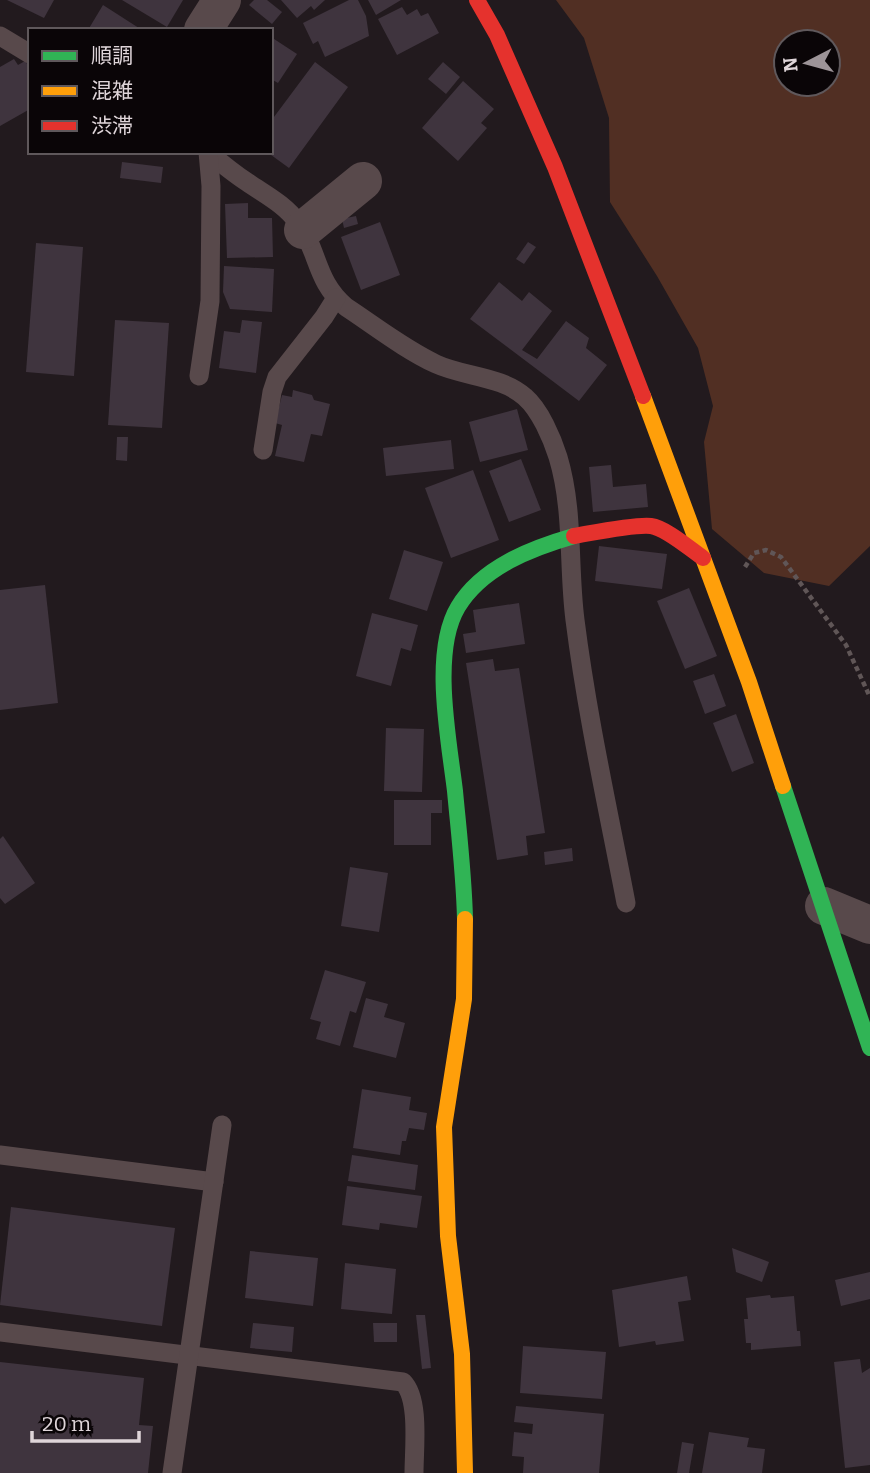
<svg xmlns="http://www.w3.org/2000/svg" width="870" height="1473" font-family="Bitter,'Noto Sans JP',serif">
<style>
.green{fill:#512f23;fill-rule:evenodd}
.building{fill:#3f343e}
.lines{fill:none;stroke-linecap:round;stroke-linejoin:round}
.path{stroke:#605657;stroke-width:4.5;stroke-dasharray:5 3.5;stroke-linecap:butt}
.lane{stroke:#58494b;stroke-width:19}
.street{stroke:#58494b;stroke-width:38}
.fast{stroke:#30b455;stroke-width:16}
.slow{stroke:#ff9f0a;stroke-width:16}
.jam{stroke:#e5322d;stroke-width:16}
</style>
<rect width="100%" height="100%" fill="#221a1e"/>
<!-- green -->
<path class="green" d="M 556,0 L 870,0 L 870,546 L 829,586 L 764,573 L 712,529 L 704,442 L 713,406 L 698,348 L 657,276 L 610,202 L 609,118 L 584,38 ZM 786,42 L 828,42 L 828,84 L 786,84 Z"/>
<!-- building -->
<g class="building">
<polygon points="7,0 54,0 44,18"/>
<polygon points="122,0 183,0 167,27"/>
<polygon points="254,0 267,0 282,12 272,24 249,5"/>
<polygon points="281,0 325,0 314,10 311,6 297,18"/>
<polygon points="349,0 358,0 366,16 369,36 325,57 318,41 313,44 303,23"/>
<polygon points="368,0 401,0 376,15"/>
<polygon points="103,5 142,30 88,30"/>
<polygon points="402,7 407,15 417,9 421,16 428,13 439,33 397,55 378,19"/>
<polygon points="271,37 297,54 278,83 271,79"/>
<polygon points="14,59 18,65 25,61 30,68 30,109 0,126 0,67"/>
<polygon points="315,62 348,87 289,168 267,152 271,152 271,121"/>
<polygon points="443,62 460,77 446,94 428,79"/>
<polygon points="463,81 494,109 481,123 487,128 458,161 422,128"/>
<polygon points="122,162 163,167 161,183 120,178"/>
<polygon points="248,203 248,218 272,218 273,257 227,258 225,204"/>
<polygon points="356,216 358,224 344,228 342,219"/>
<polygon points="380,222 400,275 361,290 341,237"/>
<polygon points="528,242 536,247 524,264 516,259"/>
<polygon points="36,243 83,247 74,376 26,372"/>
<polygon points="224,266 274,269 272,312 230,309 223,292"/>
<polygon points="499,282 522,301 529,292 552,311 522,350 537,359 566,321 589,338 586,348 607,365 579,401 470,319"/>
<polygon points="115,320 169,323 162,428 108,425"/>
<polygon points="242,320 262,322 256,373 219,368 224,331 240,333"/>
<polygon points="293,390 312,395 314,400 330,404 322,436 311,434 304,462 275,456 282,425 275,423 282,395 292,397"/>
<polygon points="517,409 528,450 480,462 469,422"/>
<polygon points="117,437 128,437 127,461 116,460"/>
<polygon points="451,440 454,469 386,476 383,448"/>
<polygon points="521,459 541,510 509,522 489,471"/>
<polygon points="611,465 613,487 646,484 648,507 593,512 589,467"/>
<polygon points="473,470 499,540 451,558 425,488"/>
<polygon points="599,546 667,554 662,589 595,581"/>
<polygon points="404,550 443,562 427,611 389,599"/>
<polygon points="45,585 58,703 0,710 0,590"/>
<polygon points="689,588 717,656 685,669 657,601"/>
<polygon points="519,603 525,644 466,653 463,634 476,632 473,610"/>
<polygon points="372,613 418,625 411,651 401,648 391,686 356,676"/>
<polygon points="493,659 495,671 519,668 545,833 526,836 528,855 497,860 466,663"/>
<polygon points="714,674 726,706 705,714 693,681"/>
<polygon points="736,714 754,763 732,772 713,723"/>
<polygon points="386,728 424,729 422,792 384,791"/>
<polygon points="394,800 442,800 442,813 431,813 431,845 394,845"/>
<polygon points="3,836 35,883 5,904 0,898 0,839"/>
<polygon points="572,848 573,861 545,865 544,852"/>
<polygon points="350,867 388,873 379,932 341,926"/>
<polygon points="325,970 366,982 356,1013 350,1011 340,1046 316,1039 321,1022 310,1019"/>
<polygon points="366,998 388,1004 384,1017 405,1023 396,1058 353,1047"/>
<polygon points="362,1089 411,1097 409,1110 427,1113 424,1130 409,1128 406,1141 402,1141 400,1155 353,1148"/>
<polygon points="352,1155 418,1165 415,1190 348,1181"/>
<polygon points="347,1186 422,1196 417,1228 380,1223 379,1230 342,1225"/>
<polygon points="11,1207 175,1228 162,1326 0,1305"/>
<polygon points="732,1248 769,1262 762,1282 736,1272"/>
<polygon points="250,1251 318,1258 313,1306 245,1298"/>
<polygon points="345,1263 396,1269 392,1314 341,1309"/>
<polygon points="870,1272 870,1299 841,1306 835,1280"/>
<polygon points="687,1276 691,1300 678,1302 684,1341 656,1345 655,1341 619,1347 612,1290"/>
<polygon points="770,1295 771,1298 794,1296 797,1331 800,1331 801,1346 751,1350 751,1343 746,1343 744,1319 748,1319 746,1298"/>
<polygon points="416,1315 425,1315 431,1368 422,1369"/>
<polygon points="253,1323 294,1327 292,1352 250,1348"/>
<polygon points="373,1323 397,1323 397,1342 374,1342"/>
<polygon points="523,1346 606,1352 602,1399 520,1393"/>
<polygon points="860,1359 862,1373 870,1368 870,1465 845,1468 834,1362"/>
<polygon points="0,1362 144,1378 139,1425 153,1426 148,1473 0,1473"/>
<polygon points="516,1406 604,1414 599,1473 523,1473 524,1457 512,1456 514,1432 532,1434 533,1424 514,1422"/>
<polygon points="709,1432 749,1438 747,1447 765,1449 762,1473 702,1473"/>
<polygon points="682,1442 694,1444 689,1473 677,1473"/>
</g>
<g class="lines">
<!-- path -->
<polyline class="path" points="745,567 754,553 766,550 781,557 846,645 870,697"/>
<!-- lane -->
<g class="lane">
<polyline points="0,36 30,54"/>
<path d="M 208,152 C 221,163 233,173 247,182 C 264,194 286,205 298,223 C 319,251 315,281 346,307 C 375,326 404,349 436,364 C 464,377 502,376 525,397 C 540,410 552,438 558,457 C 574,510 568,566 575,620 C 587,715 608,809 626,903"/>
<polyline points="199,376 210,301 211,186 208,152"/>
<polyline points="263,450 272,392 277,377 324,317 336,298"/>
<polyline points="0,1155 214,1182"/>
<path d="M 0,1332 L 403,1382 C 420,1399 414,1449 414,1473"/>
<polyline points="172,1473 222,1125"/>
</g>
<!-- street -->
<g class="street">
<polyline points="203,30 222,0"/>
<polyline points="303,230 363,181"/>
<polyline points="824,906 870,925"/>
</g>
<!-- fast -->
<g class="fast">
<polyline points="783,786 870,1048"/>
<path d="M 465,919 C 464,876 459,834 455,791 C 449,740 431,652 458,607 C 482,567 532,548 574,536"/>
</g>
<!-- slow -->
<g class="slow">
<polyline points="643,396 749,682 783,786"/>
<polyline points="465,1473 462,1354 448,1236 444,1127 464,999 465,919"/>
</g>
<!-- jam -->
<g class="jam">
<polyline points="477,0 497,35 555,167 643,396"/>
<path d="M 574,536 C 592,533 635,524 651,526 C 666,528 690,549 703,558"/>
</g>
</g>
<!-- legend -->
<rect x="28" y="28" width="245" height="126" fill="#0a0507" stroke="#5f585b" stroke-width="2"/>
<rect x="42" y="51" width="35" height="10" fill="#30b455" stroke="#5f585b" stroke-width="2"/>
<text x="91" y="63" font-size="21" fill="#dfd5d9">順調</text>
<rect x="42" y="86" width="35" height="10" fill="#ff9f0a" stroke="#5f585b" stroke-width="2"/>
<text x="91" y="98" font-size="21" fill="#dfd5d9">混雑</text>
<rect x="42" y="121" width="35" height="10" fill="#e5322d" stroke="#5f585b" stroke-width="2"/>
<text x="91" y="133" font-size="21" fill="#dfd5d9">渋滞</text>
<!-- north arrow -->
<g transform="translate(807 63) rotate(264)"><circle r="33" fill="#0a0507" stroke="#5f585b" stroke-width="2"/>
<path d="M0-5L12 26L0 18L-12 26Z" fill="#9d9498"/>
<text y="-10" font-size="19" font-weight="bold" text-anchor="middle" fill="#dfd5d9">N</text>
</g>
<!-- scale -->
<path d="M32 1431v10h107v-10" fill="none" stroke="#dfd5d9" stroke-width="3.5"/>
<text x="42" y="1431" font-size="21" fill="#dfd5d9" stroke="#0a0507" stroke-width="5" paint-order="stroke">20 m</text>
</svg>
